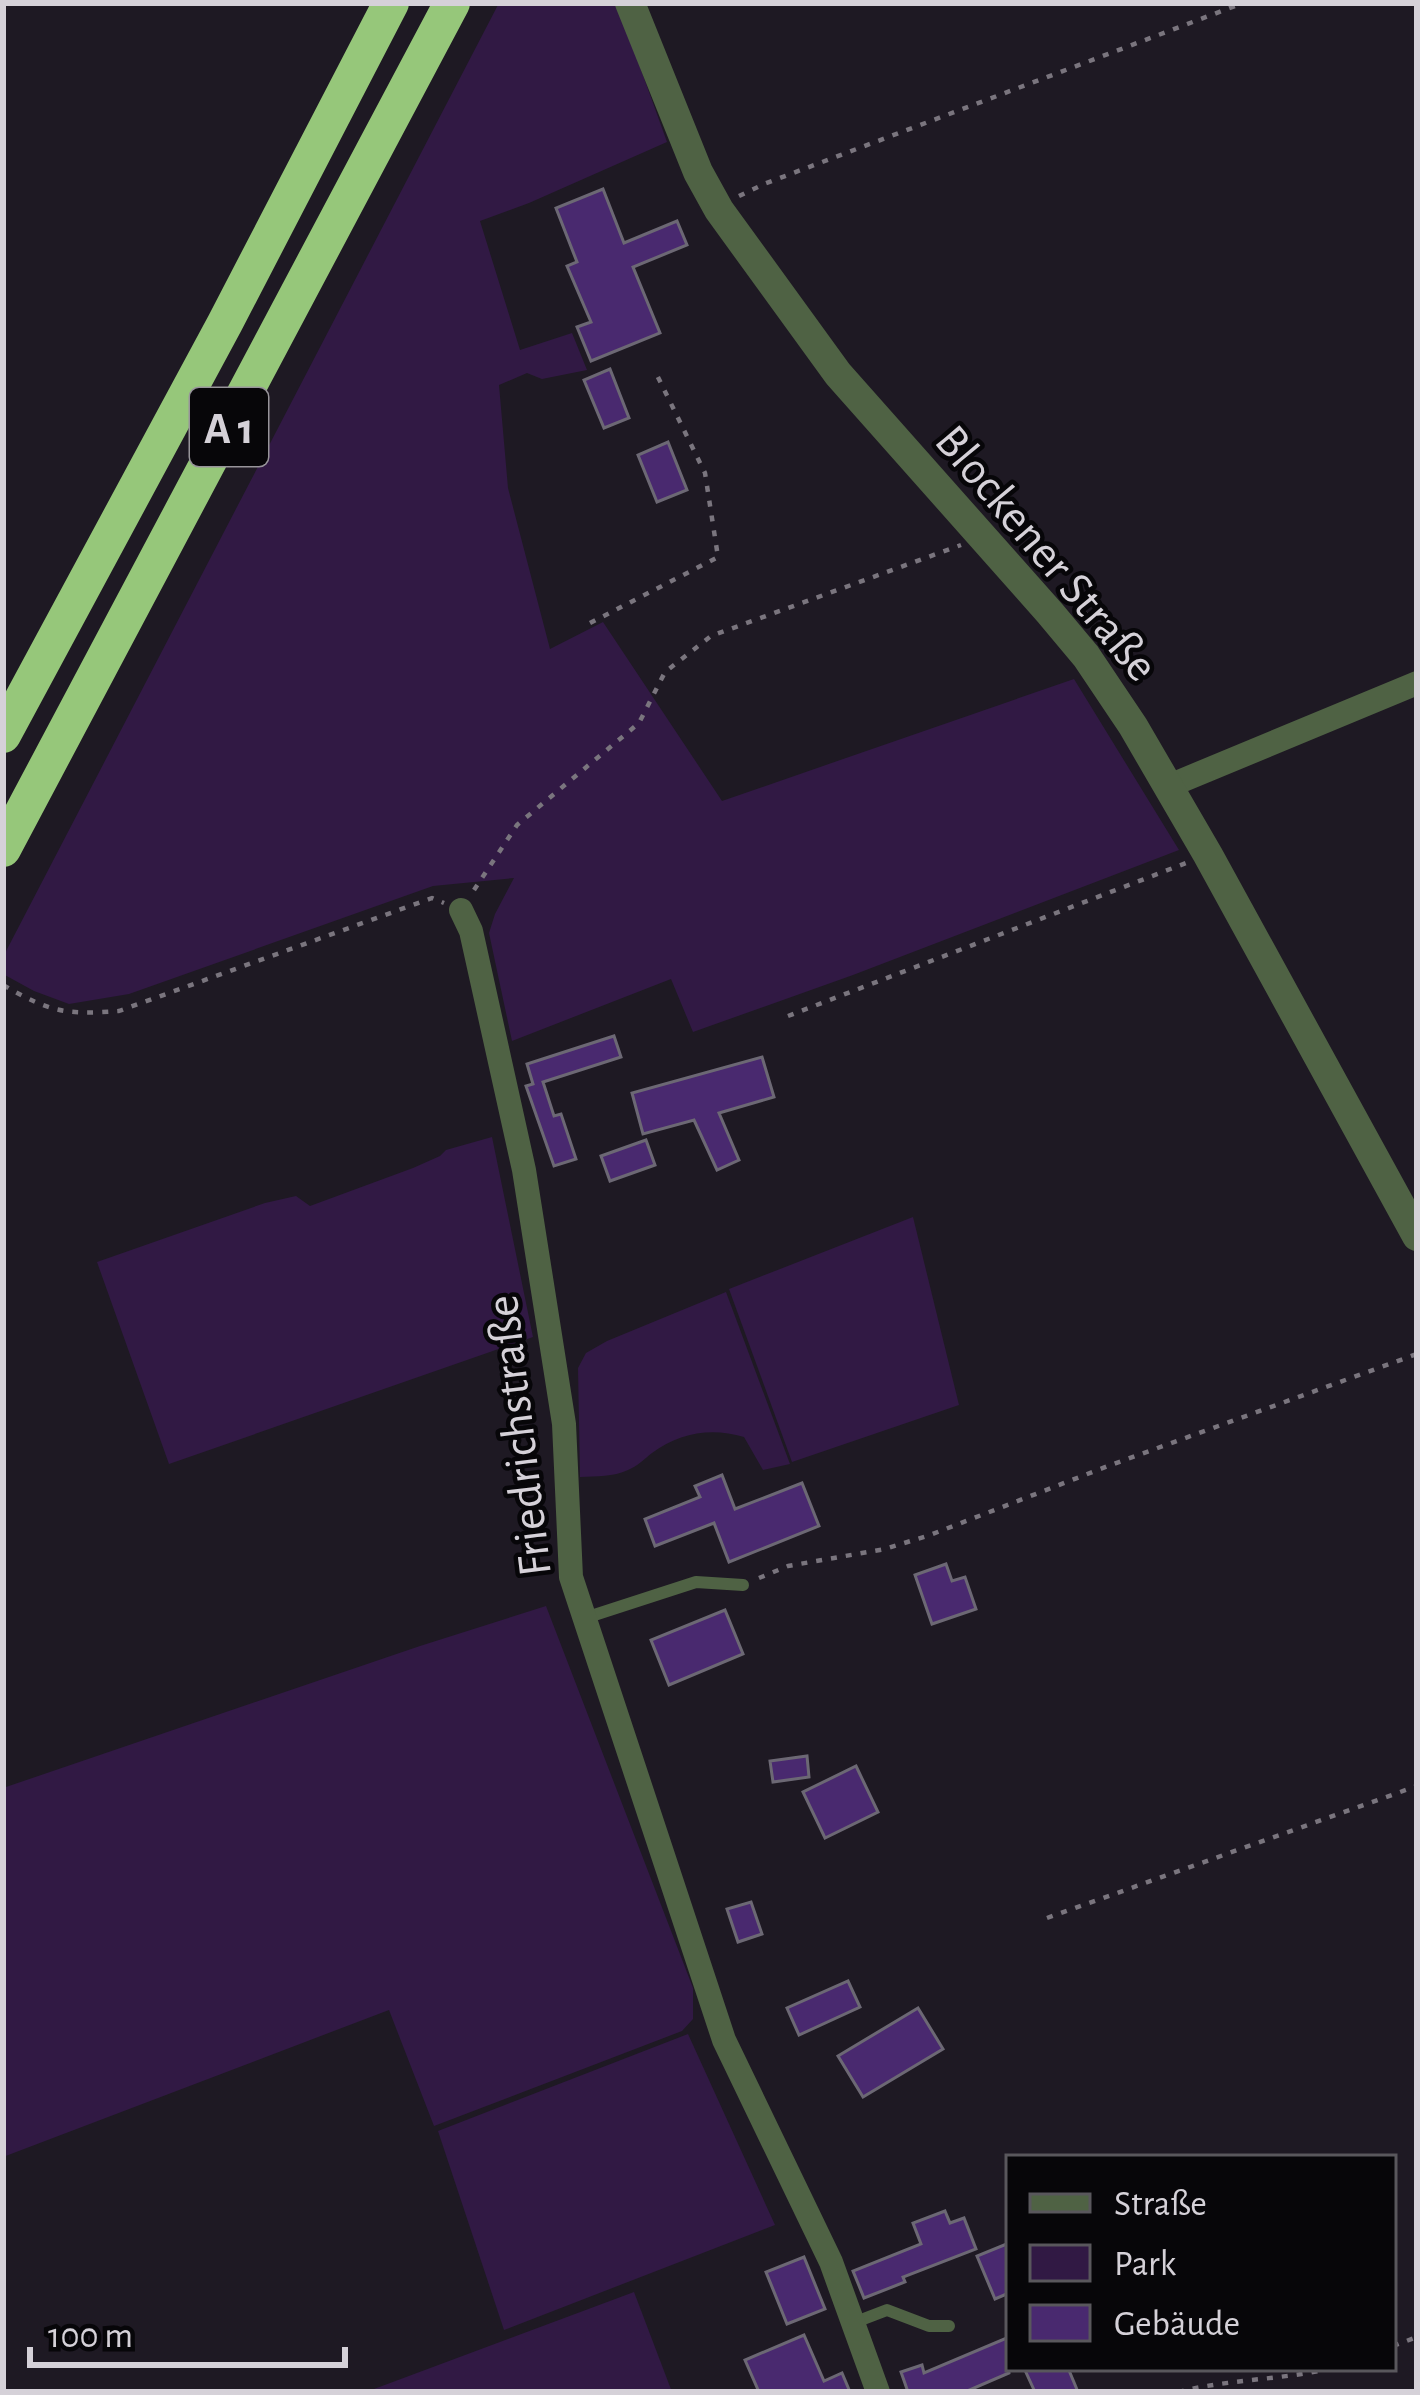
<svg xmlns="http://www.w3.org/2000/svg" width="1420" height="2395" font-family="'Alegreya Sans',sans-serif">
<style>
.green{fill:#311944}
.building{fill:#49296f;stroke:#6c6874;stroke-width:3}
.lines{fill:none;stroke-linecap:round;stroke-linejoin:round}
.path{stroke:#7a757e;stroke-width:4.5;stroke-dasharray:6 9;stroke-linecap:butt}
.service{stroke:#4f6244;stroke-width:12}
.minor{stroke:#4f6244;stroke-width:24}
.tertiary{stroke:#4f6244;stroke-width:30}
.motorway{stroke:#96c77a;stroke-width:36}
.labels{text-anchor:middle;stroke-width:9;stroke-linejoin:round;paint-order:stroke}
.shield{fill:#070609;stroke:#97949a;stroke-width:3}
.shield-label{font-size:45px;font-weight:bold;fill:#d5d1d8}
.street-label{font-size:48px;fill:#d5d1d8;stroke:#070609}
</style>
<rect width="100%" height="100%" fill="#1e1923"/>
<!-- green -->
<g class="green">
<polygon points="499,3 617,3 667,142 529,203 480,221 520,350 572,333 587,370 542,379 527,373 499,385 508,488 550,649 603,622 722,801 1074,679 1179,850 853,975 693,1032 671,979 512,1041 489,933 495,914 514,878 433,886 129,994 69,1004 34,991 3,974 3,957"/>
<polygon points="492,1137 533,1337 169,1464 97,1262 265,1203 296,1196 310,1206 413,1168 440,1156 446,1150"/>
<polygon points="913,1217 959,1405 792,1462 729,1289"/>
<path d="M 726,1292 L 790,1464 L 763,1470 L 744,1437 C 711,1427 679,1433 652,1453 C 644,1459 638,1466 628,1470 C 613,1477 597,1476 580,1477 L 578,1368 L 586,1353 L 607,1341 Z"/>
<polygon points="546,1606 693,1988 693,2019 682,2031 434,2126 389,2010 3,2157 3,1788 420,1646"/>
<polygon points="688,2034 775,2225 504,2330 438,2131"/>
<polygon points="634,2292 672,2392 366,2392"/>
</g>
<!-- building -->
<g class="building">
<polygon points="603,189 624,243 677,221 687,245 633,267 660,333 591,361 577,327 591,322 567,266 577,262 556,208"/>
<polygon points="610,369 629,418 604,428 584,380"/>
<polygon points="668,442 687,490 657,502 638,455"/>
<polygon points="614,1036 621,1057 543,1082 554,1116 561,1114 576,1159 554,1166 526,1086 533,1084 527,1064"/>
<polygon points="762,1057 774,1097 719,1113 739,1160 717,1170 694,1120 643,1134 632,1093"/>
<polygon points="646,1140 655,1165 610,1181 601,1156"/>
<polygon points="722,1475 735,1509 802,1483 819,1526 729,1562 714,1523 655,1546 645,1519 700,1497 695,1486"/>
<polygon points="946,1564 952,1581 965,1577 976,1609 932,1624 915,1575"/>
<polygon points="725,1610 743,1654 669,1685 651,1640"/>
<polygon points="807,1756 809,1777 773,1782 770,1761"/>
<polygon points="856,1766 878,1812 825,1838 803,1792"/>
<polygon points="751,1902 762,1934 738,1942 727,1909"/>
<polygon points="848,1981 860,2007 799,2035 787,2008"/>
<polygon points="918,2008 943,2049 863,2097 838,2056"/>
<polygon points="945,2211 950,2223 964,2218 976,2249 903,2277 905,2282 864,2298 853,2271 921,2244 913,2223"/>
<polygon points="1009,2243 1009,2293 995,2299 977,2256"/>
<polygon points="804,2257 825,2309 787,2324 766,2272"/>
<polygon points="804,2335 824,2381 842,2373 850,2392 759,2392 745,2360"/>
<polygon points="1009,2337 1009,2373 965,2392 908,2392 901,2372 922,2365 924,2373"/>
<polygon points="1024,2368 1068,2368 1078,2392 1035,2392"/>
</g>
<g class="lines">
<!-- path -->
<g class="path">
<polyline points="739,196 764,184 1243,3"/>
<polyline points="1085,613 1119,655"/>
<polyline points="590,623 718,557 705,473 654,369"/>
<polyline points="474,890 517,825 639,723 665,672 711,636 961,545"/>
<path d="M 3,985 C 50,1012 64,1015 119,1011 L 432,898 L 444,903"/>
<polyline points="788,1016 1186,863"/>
<polyline points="759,1578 788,1566 885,1549 930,1535 1108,1466 1417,1354"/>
<polyline points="1047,1918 1417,1786"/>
<polyline points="1393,2346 1417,2337"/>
<path d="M 1178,2392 C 1229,2379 1282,2380 1333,2368"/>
</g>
<!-- service -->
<g class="service">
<polyline points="585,1618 696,1582 743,1585"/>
<polyline points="853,2323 887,2310 929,2326 949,2326"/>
</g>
<!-- minor -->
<g class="minor">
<polyline points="1169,786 1417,683"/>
<polyline points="461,910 471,931 524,1170 564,1424 571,1577 724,2040 831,2262 878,2392"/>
</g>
<!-- tertiary -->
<polyline class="tertiary" points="630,3 698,172 719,210 838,374 1050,613 1086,656 1133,726 1208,855 1417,1236"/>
<!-- motorway -->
<g class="motorway">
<polyline points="3,735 225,323 391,3"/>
<polyline points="3,849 452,3"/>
</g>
</g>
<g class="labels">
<!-- shield labels -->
<rect class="shield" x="190" y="388" width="78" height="78" rx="9"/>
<g class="shield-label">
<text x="229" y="443">A 1</text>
</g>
<!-- street labels -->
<g class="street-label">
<text transform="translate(1048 552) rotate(50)" y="17">Blockener Straße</text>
<text transform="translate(517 1436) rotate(-97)" y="17">Friedrichstraße</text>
</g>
</g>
<!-- border -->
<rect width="1420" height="2395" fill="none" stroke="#d5d1d8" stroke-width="12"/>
<!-- legend -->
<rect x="1006" y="2155" width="390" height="216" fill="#070609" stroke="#59575c" stroke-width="3"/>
<rect x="1030" y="2194" width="60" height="18" fill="#4f6244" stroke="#59575c" stroke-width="3"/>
<text x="1114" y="2215" font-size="36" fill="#d5d1d8">Straße</text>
<rect x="1030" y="2245" width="60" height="36" fill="#311944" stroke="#59575c" stroke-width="3"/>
<text x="1114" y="2275" font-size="36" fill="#d5d1d8">Park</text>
<rect x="1030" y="2305" width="60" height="36" fill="#49296f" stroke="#59575c" stroke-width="3"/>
<text x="1114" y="2335" font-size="36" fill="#d5d1d8">Gebäude</text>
<!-- scale -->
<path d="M30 2347v18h315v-18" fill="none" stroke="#d5d1d8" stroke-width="6"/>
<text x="48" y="2347" font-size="36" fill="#d5d1d8" stroke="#070609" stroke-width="9" paint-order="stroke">100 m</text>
</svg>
